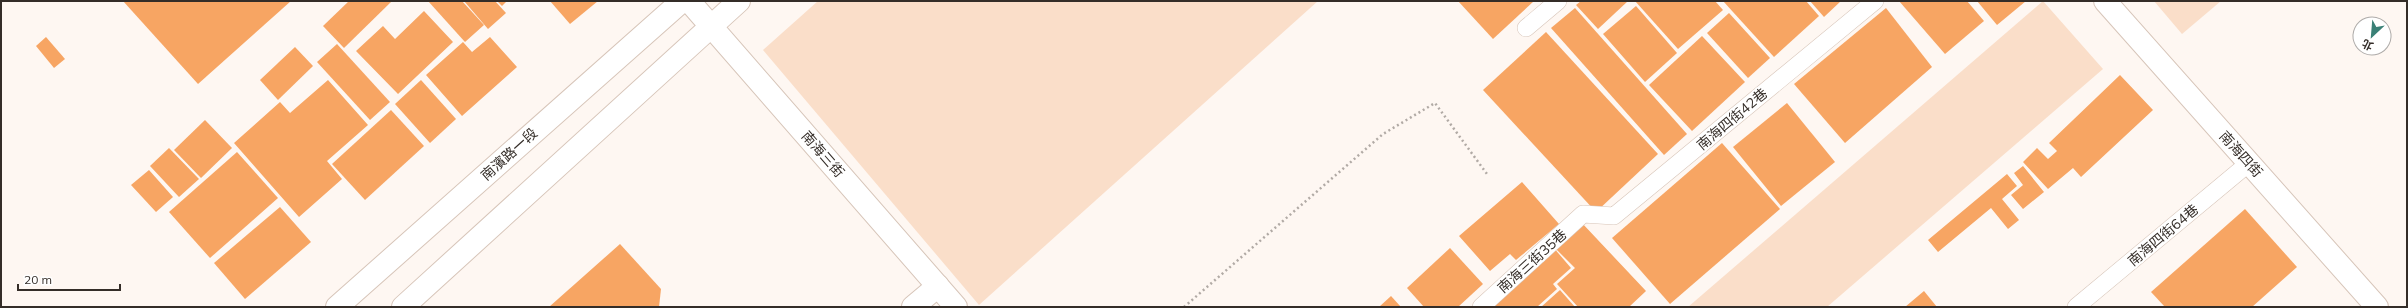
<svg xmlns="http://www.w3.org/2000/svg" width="2408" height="308" font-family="Mulish,'Noto Sans TC',sans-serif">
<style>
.green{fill:#fadec9}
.building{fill:#f7a563}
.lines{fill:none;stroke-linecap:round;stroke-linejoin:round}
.service-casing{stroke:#d7c5b9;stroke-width:18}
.minor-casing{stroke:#d7c5b9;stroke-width:24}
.tertiary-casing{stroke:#d7c5b9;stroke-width:24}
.secondary-casing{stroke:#d7c5b9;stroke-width:24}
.path{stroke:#b1aaa5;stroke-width:2.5;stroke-dasharray:2 3;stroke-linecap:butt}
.service{stroke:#fff;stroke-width:17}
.minor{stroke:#fff;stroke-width:22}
.tertiary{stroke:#fff;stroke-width:22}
.secondary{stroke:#fff;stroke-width:22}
.labels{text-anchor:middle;stroke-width:3.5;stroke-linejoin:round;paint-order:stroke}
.street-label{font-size:14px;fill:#342d28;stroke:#fff}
</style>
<rect width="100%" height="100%" fill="#fef7f2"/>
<!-- green -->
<g class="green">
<polygon points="818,1 1318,1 979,305 763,50"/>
<polygon points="2043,1 2103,69 1827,307 1688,307"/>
<polygon points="2154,1 2221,1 2182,34"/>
</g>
<!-- building -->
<g class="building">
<polygon points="123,1 291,1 198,84"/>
<polygon points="349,1 392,1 344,48 323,26"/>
<polygon points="428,1 462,1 484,25 465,42"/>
<polygon points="464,1 495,1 506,13 488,29"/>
<polygon points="497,1 507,1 502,6"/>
<polygon points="550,1 598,1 570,24"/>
<polygon points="1458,1 1534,1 1493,39"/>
<polygon points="1581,1 1628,1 1598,29 1576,5"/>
<polygon points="1635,1 1715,1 1723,10 1678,49"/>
<polygon points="1723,1 1806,1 1819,16 1774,57"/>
<polygon points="1810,1 1841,1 1824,17"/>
<polygon points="1899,1 1967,1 1984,21 1945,54"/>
<polygon points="1977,1 2026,1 1997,25"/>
<polygon points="1636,6 1677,53 1645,82 1603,34"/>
<polygon points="1575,8 1687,134 1664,155 1551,28"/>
<polygon points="1886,8 1932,67 1845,143 1794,84"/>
<polygon points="424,11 453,42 398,94 356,51 383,26 395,39"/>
<polygon points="1729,13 1770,58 1748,78 1707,33"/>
<polygon points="1546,32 1658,154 1596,212 1483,90"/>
<polygon points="1702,36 1745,82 1692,131 1649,85"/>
<polygon points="46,37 65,59 54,68 36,46"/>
<polygon points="490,37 517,67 462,116 426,75 463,42 472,52"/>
<polygon points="337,44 390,102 370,120 317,62"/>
<polygon points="295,47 313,66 278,100 260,80"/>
<polygon points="2120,75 2153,110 2081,177 2073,168 2048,189 2023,162 2037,148 2048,159 2057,151 2049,143"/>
<polygon points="328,80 368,125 327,161 342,179 299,217 234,143 280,102 290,113"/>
<polygon points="421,80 456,119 430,143 395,104"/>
<polygon points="1787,103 1835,162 1781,206 1733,147"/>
<polygon points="391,110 424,146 365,200 332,164"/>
<polygon points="205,120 232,148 201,178 174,150"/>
<polygon points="1722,143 1780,209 1670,304 1612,238"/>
<polygon points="169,148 199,179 179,197 150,166"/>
<polygon points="237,152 278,198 210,258 169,212"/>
<polygon points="2023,166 2044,192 2023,209 2011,195 2023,185 2014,173"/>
<polygon points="149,170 173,197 156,212 131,185"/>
<polygon points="2007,174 2017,186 2002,199 2019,220 2008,229 1991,208 1938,252 1928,240"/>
<polygon points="1522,182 1559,224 1516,260 1510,254 1490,271 1459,236"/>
<polygon points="280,207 311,242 245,299 214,263"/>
<polygon points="2245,209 2297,267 2252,307 2165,307 2151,292"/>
<polygon points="1581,222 1646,291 1629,307 1578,307 1557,284 1575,268 1554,247"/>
<polygon points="620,244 661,289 659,307 549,307"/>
<polygon points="1553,247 1571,268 1553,284 1557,289 1537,307 1485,307"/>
<polygon points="1450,248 1483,284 1458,307 1424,307 1407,288"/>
<polygon points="1560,290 1575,307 1541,307"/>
<polygon points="1924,291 1937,307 1905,307"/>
<polygon points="1391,296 1401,307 1379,307"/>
</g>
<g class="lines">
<defs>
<g id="service">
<polyline points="1526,28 1558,1"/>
<polyline points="1481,307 1583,214 1614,216 1875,1"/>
<polyline points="2076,307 2249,163"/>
</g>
<g id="minor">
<polyline points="689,1 956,307"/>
<polyline points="913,307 938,286"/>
</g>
<polyline id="tertiary" points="2105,1 2377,307"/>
<g id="secondary">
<polyline points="337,307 682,1"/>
<polyline points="403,307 739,1"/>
</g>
</defs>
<!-- service casing -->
<use href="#service" class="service-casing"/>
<!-- minor casing -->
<use href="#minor" class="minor-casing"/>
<!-- tertiary casing -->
<use href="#tertiary" class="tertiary-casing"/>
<!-- secondary casing -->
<use href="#secondary" class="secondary-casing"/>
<!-- path -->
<polyline class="path" points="1184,307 1383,134 1435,103 1487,174"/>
<!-- service -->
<use href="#service" class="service"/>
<!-- minor -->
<use href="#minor" class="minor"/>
<!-- tertiary -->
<use href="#tertiary" class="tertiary"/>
<!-- secondary -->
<use href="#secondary" class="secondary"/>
</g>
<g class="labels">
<!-- street labels -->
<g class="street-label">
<text transform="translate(1732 119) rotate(-40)" y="5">南海四街42巷</text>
<text transform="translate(509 154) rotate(-42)" y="5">南濱路一段</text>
<text transform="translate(823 154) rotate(49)" y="5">南海三街</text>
<text transform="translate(2241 154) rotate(48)" y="5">南海四街</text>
<text transform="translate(2163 235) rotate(-40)" y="5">南海四街64巷</text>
<text transform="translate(1532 261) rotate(-42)" y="5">南海三街35巷</text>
</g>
</g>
<!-- border -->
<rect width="2408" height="308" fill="none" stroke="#342d28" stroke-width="4"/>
<!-- north arrow -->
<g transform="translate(2372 36) rotate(206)"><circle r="19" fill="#ffffff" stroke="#aeaba9"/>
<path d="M0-3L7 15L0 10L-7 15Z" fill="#3a8076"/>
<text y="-6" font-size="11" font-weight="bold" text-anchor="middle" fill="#342d28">北</text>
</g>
<!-- scale -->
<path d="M18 284v6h102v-6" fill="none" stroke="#342d28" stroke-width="2"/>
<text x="24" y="284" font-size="12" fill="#342d28" stroke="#ffffff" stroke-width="3" paint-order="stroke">20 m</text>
</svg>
